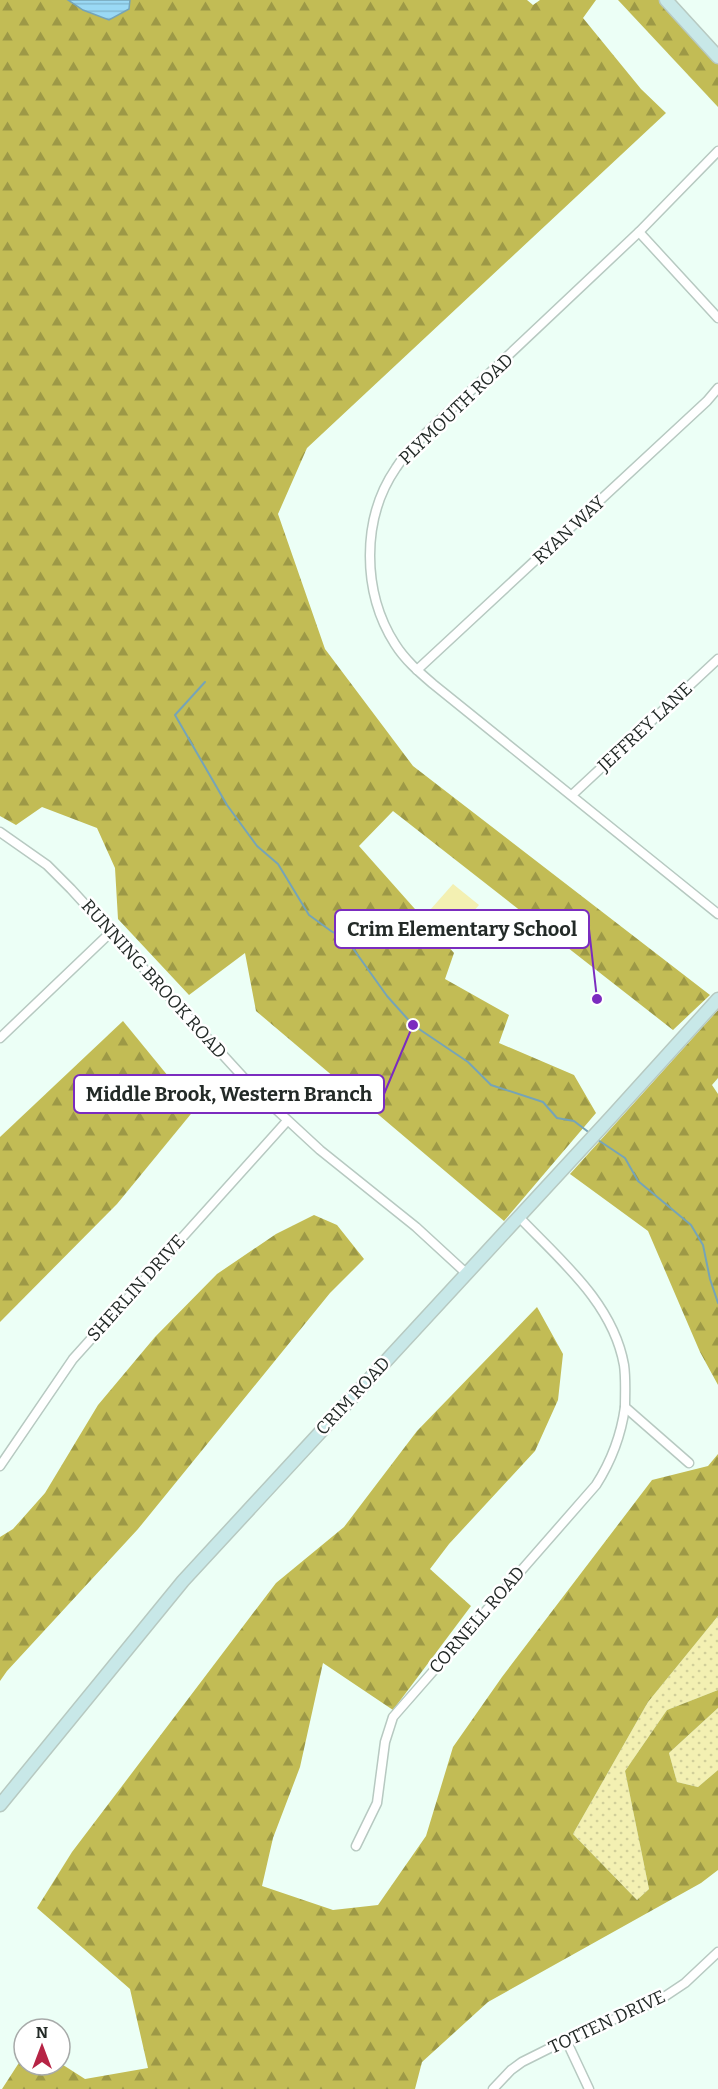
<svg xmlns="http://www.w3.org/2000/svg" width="718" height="2089" font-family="Bitter,serif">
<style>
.grass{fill:url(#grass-dots)}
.forest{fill:url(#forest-firs)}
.green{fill:#f3f0b2}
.water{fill:url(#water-rules);stroke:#76a4b7;stroke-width:1.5}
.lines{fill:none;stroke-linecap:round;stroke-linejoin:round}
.stream{stroke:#76a4b7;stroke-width:2}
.street-casing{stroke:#b7c9c1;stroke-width:11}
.secondary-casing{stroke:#b7c9c1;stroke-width:15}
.street{stroke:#fff;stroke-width:8}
.secondary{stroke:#c8e8e8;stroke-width:12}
.labels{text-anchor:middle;stroke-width:5;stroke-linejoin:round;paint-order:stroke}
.street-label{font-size:18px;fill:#232a27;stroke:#fff}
.leader{fill:none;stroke:#7b2cbf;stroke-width:2}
.callout-dot{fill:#7b2cbf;stroke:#fff;stroke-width:2}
.callout{fill:#fff;stroke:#7b2cbf;stroke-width:2}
.callout-label{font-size:20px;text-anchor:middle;font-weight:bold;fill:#232a27}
</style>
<defs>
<pattern id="grass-dots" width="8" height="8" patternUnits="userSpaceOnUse" patternTransform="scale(1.5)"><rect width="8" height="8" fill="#f3f0b2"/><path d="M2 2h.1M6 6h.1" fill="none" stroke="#d0ce99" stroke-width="1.8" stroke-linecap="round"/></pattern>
<pattern id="forest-firs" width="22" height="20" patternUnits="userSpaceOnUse" patternTransform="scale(1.5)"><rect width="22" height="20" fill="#c2bc55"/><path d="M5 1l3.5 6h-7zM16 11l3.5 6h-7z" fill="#9d9946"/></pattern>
<pattern id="water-rules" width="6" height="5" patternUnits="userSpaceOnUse" patternTransform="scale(1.5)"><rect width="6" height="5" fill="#9ad9f5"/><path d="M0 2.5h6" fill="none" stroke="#84bad2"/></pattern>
</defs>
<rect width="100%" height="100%" fill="#ecfff6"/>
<!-- grass -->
<g class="grass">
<polygon points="718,1616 718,1690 667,1710 625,1771 649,1889 637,1900 573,1834 648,1702"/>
<polygon points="718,1708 718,1770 698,1787 677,1782 669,1753"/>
</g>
<!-- forest -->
<g class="forest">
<polygon points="0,0 68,0 83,10 129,9 130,0 527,0 533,5 540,0 596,0 583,18 641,89 666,113 307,448 278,514 325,649 413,766 710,995 673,1030 393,811 359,846 454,953 445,979 509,1015 499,1043 574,1075 596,1113 504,1221 256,1011 245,953 189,995 118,919 115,868 97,828 42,807 16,825 0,816"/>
<polygon points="618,0 669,0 718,61 718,107"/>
<polygon points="718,1010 718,1078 712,1085 718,1094 718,1385 700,1352 648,1231 570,1174"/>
<polygon points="123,1021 195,1109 117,1204 0,1322 0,1137"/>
<polygon points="314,1215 337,1225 364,1259 330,1293 138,1529 7,1671 0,1681 0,1537 13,1529 45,1493 98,1405 155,1337 217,1274 276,1234"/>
<polygon points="537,1307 563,1354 558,1400 535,1451 449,1544 430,1569 471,1606 393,1710 323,1663 300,1767 273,1838 262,1886 333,1910 378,1905 426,1836 453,1747 502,1677 652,1480 708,1466 718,1454 718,1616 648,1702 573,1834 637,1900 649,1889 625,1771 667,1710 718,1690 718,1708 669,1753 677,1782 698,1787 718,1770 718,1870 701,1883 488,2002 422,2062 415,2089 2,2089 24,2055 24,2065 60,2065 60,2063 85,2079 148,2068 130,1989 37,1908 72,1852 276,1583 344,1527 417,1431"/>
</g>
<!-- green -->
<polygon class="green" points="453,884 479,905 446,943 423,918"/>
<!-- water -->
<polygon class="water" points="68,0 130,0 129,9 109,20 83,10"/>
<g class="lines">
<!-- stream -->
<g class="stream">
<polyline points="205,682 175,715 227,805 257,846 278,864 309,915 331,931 347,940 387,996 413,1025 468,1062 491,1085 543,1102 557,1118 574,1121 591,1134"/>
<polyline points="598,1140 625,1158 638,1181 691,1225 703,1245 710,1279 718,1303"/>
</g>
<defs>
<g id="street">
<path d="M 718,151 L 639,232 L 426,433 C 416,444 404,455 396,468 C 361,519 362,592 395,644 C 405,660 419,672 433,684 L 718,914"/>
<polyline points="639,232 718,318"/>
<polyline points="417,670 707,401 718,388"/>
<polyline points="572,795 718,659"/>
<polyline points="0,832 47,865 71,889 255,1090 320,1150 416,1227 466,1273"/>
<polyline points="0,1038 110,933"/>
<path d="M 519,1217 C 560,1260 613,1303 624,1365 C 626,1379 625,1393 625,1407 L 689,1463"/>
<polyline points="0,1466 73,1359 287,1121"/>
<path d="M 356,1846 L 377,1803 L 385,1742 L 393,1717 L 596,1485 C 612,1460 621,1436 625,1407"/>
<polyline points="566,2040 589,2089"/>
<polyline points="493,2089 511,2070 522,2062 566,2040 661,1999 685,1983 718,1952"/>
</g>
<g id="secondary">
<polyline points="666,0 718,57"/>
<polyline points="0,1805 183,1581 612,1116 718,999"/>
</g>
</defs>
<!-- street casing -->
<use href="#street" class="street-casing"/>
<!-- secondary casing -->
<use href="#secondary" class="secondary-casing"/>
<!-- street -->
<use href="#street" class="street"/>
<!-- secondary -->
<use href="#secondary" class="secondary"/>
</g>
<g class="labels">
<!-- street labels -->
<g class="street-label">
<text transform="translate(456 409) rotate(-44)" y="6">PLYMOUTH ROAD</text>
<text transform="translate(569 530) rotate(-43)" y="6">RYAN WAY</text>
<text transform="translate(645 727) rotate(-43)" y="6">JEFFREY LANE</text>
<text transform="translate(154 979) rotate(48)" y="6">RUNNING BROOK ROAD</text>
<text transform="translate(136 1288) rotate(-48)" y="6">SHERLIN DRIVE</text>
<text transform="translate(353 1396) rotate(-47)" y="6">CRIM ROAD</text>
<text transform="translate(477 1620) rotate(-49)" y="6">CORNELL ROAD</text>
<text transform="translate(607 2022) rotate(-25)" y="6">TOTTEN DRIVE</text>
</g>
</g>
<!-- callouts -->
<path class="leader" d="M597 999L589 929M413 1025L384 1094"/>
<g class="callout-dot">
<circle cx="597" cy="999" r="6"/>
<circle cx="413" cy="1025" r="6"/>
</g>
<g class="callout">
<rect x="335" y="910" width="254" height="38" rx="6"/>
<rect x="74" y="1075" width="310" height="38" rx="6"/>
</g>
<g class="callout-label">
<text x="462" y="936">Crim Elementary School</text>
<text x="229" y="1101">Middle Brook, Western Branch</text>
</g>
<!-- north arrow -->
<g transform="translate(42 2047)"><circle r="28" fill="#ffffff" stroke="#a7aaa9" stroke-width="1.5"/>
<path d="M0-4.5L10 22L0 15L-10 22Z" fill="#b62445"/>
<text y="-9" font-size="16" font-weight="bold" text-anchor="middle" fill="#232a27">N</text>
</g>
</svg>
